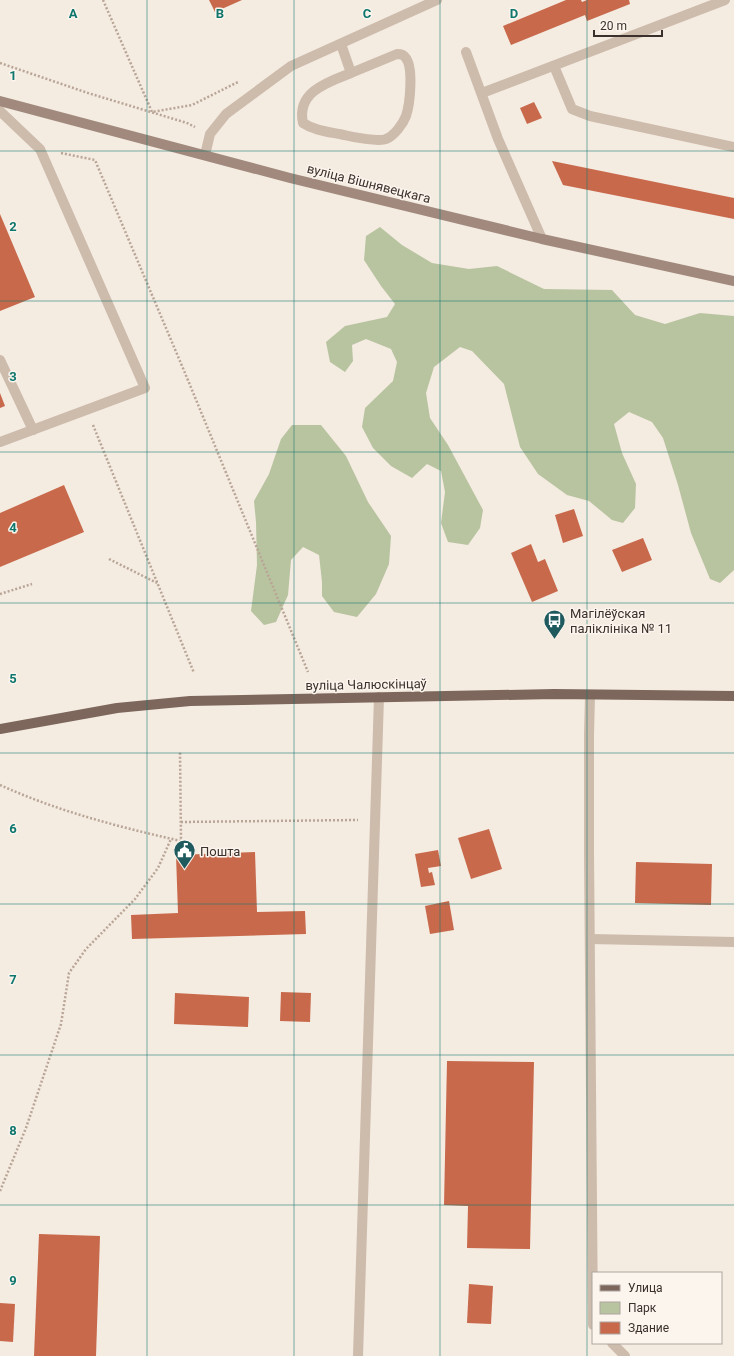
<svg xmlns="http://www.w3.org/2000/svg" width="734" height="1356" font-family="Roboto,sans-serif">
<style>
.green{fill:#b8c4a0}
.building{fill:#c8694b}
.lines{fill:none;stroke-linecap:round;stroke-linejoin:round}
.path{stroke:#b9a596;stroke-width:2.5;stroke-dasharray:2 2;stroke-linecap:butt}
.service{stroke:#cdbbac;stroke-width:10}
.secondary{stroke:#a18a7d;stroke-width:10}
.primary{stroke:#7d675c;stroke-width:10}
.grid{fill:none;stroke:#0f766e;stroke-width:1;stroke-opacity:0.55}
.labels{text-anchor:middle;stroke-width:3;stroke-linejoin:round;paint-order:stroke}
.street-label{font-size:13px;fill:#3b302b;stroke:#fbf5ee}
.poi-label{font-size:13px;fill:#3b302b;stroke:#fbf5ee;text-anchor:start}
.grid-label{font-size:13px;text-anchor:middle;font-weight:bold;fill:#0f766e;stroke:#fbf5ee;stroke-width:3;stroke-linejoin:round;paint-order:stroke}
</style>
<rect width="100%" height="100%" fill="#f4ebe1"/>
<!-- green -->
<g class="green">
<polygon points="380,227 402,245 432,263 469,269 497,266 544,289 612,290 635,315 665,324 700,313 734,316 734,570 720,583 710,579 691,533 678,485 663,438 652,422 629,412 614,424 622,453 636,484 635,508 623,523 612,520 589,501 567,495 538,474 520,447 504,384 472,351 460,347 434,367 426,393 430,418 448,445 483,510 480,528 468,545 448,542 441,523 445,492 441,471 427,464 412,478 391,466 373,448 362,427 365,408 393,381 397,362 391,349 366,339 352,345 353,361 345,372 330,362 326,342 345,326 387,317 395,304 381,286 364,260 366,236"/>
<polygon points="292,425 321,425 346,456 368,502 391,536 389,564 376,594 357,617 334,612 322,596 322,582 319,555 303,547 291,560 288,595 276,622 264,625 251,611 257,565 256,522 254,501 269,474 281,439"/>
</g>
<!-- building -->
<g class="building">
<polygon points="209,0 242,0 215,12"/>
<polygon points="566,0 581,0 582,2 587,0 629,0 630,4 587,21 585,15 511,45 503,26"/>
<polygon points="534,102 542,118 527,124 520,108"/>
<polygon points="552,161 734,198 734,219 563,185"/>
<polygon points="0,214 35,297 0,311"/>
<polygon points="0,393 5,406 0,408"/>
<polygon points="64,485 84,532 0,567 0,513"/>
<polygon points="574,509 583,536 563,543 555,515"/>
<polygon points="643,538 652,560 622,572 612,550"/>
<polygon points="531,544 538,562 545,559 558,591 532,602 511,553"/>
<polygon points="489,829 502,869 471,879 458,838"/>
<polygon points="438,850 441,866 428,868 429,873 432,872 435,885 421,887 415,854"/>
<polygon points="255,852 257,912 305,911 306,934 132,939 131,915 178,913 176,855"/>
<polygon points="636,862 712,864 711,905 635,903"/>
<polygon points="449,901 454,930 430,934 425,906"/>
<polygon points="281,992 311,993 310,1022 280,1021"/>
<polygon points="175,993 249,997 248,1027 174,1024"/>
<polygon points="447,1061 534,1062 530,1249 467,1248 468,1206 444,1205"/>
<polygon points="39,1234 100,1236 96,1356 34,1356"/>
<polygon points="469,1284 493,1286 491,1324 467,1323"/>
<polygon points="0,1303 15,1304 13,1342 0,1341"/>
</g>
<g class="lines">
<!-- path -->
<g class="path">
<polyline points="103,0 152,112 192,105 238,82"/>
<polyline points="0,63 88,93 187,123 195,127"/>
<polyline points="61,153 95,160 185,373 308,672"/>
<polyline points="93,425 194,673"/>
<polyline points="109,559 157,583"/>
<polyline points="0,594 32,584"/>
<path d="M 0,785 C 57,811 119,827 181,841 L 180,751"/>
<polyline points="181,822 358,820"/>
<polyline points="0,1191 26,1128 61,1024 69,973 86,949 135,899 158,868 171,839"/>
</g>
<!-- service -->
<g class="service">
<path d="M 341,44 L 351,73 C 328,82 296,92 303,123 C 315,131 330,132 344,135 C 352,137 379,142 386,139 C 394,136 403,124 406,116 C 410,104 414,66 405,57 C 403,54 400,54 397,54 L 351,73"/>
<polyline points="466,52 498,139 542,239"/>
<polyline points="554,66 572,109 590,116 734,147"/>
<polyline points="482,93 725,0"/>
<polyline points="0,111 40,149 145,388 0,442"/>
<polyline points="205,155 210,134 226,114 291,66 437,0"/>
<polyline points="0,360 33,430"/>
<polyline points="590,695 589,735 589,853 593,1325"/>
<polyline points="590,939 734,942"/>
<polyline points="612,1343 625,1356"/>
<polyline points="358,1356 379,697"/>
</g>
<!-- secondary -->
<polyline class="secondary" points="0,101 290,178 542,239 734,281"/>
<!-- primary -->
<polyline class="primary" points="0,729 117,708 190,701 554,694 734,696"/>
</g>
<!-- grid -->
<path class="grid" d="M 147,0 L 147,1356M 294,0 L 294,1356M 440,0 L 440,1356M 587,0 L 587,1356M 0,151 L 734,151M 0,301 L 734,301M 0,452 L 734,452M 0,603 L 734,603M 0,753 L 734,753M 0,904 L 734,904M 0,1055 L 734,1055M 0,1205 L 734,1205"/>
<!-- icons -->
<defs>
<symbol id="bus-pin" viewBox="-11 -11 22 30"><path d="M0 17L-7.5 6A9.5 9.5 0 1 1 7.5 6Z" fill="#1f5a5e" stroke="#fbf5ee"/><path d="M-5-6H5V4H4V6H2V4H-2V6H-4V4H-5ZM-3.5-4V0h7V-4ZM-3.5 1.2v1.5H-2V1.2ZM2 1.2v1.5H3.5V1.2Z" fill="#fff"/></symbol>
<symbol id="civic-pin" viewBox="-11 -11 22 30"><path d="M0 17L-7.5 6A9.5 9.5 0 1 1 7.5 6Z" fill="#1f5a5e" stroke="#fbf5ee"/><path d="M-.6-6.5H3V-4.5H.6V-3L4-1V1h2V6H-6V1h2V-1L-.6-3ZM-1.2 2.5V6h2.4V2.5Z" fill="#fff"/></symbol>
</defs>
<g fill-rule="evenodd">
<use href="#bus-pin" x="542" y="608" width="25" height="34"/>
<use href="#civic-pin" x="172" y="838" width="25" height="34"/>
</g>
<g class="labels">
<!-- street labels -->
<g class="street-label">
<text transform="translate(369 183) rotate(14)" y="5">вуліца Вішнявецкага</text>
<text transform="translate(366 684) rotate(-1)" y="5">вуліца Чалюскінцаў</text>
</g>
<!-- poi labels -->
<g class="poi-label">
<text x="570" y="618">Магілёўская<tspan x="570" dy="15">паліклініка № 11</tspan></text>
<text x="200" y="856">Пошта</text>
</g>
</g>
<g class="grid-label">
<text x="73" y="18">A</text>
<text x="220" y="18">B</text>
<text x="367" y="18">C</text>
<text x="514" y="18">D</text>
<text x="13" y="80">1</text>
<text x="13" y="231">2</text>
<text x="13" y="381">3</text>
<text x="13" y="532">4</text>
<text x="13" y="683">5</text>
<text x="13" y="833">6</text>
<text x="13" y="984">7</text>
<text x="13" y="1135">8</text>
<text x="13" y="1285">9</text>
</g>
<!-- legend -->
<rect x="592" y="1272" width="130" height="72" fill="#fbf5ee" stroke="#aea6a0"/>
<rect x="600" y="1285" width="20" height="6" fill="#7d675c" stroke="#aea6a0"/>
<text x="628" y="1292" font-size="12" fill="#3b302b">Улица</text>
<rect x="600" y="1302" width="20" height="12" fill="#b8c4a0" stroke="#aea6a0"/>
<text x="628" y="1312" font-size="12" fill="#3b302b">Парк</text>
<rect x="600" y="1322" width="20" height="12" fill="#c8694b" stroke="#aea6a0"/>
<text x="628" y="1332" font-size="12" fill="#3b302b">Здание</text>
<!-- scale -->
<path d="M594 30v6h68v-6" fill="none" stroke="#3b302b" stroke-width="2"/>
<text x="600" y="30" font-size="12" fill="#3b302b" stroke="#fbf5ee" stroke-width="3" paint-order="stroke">20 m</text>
</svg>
